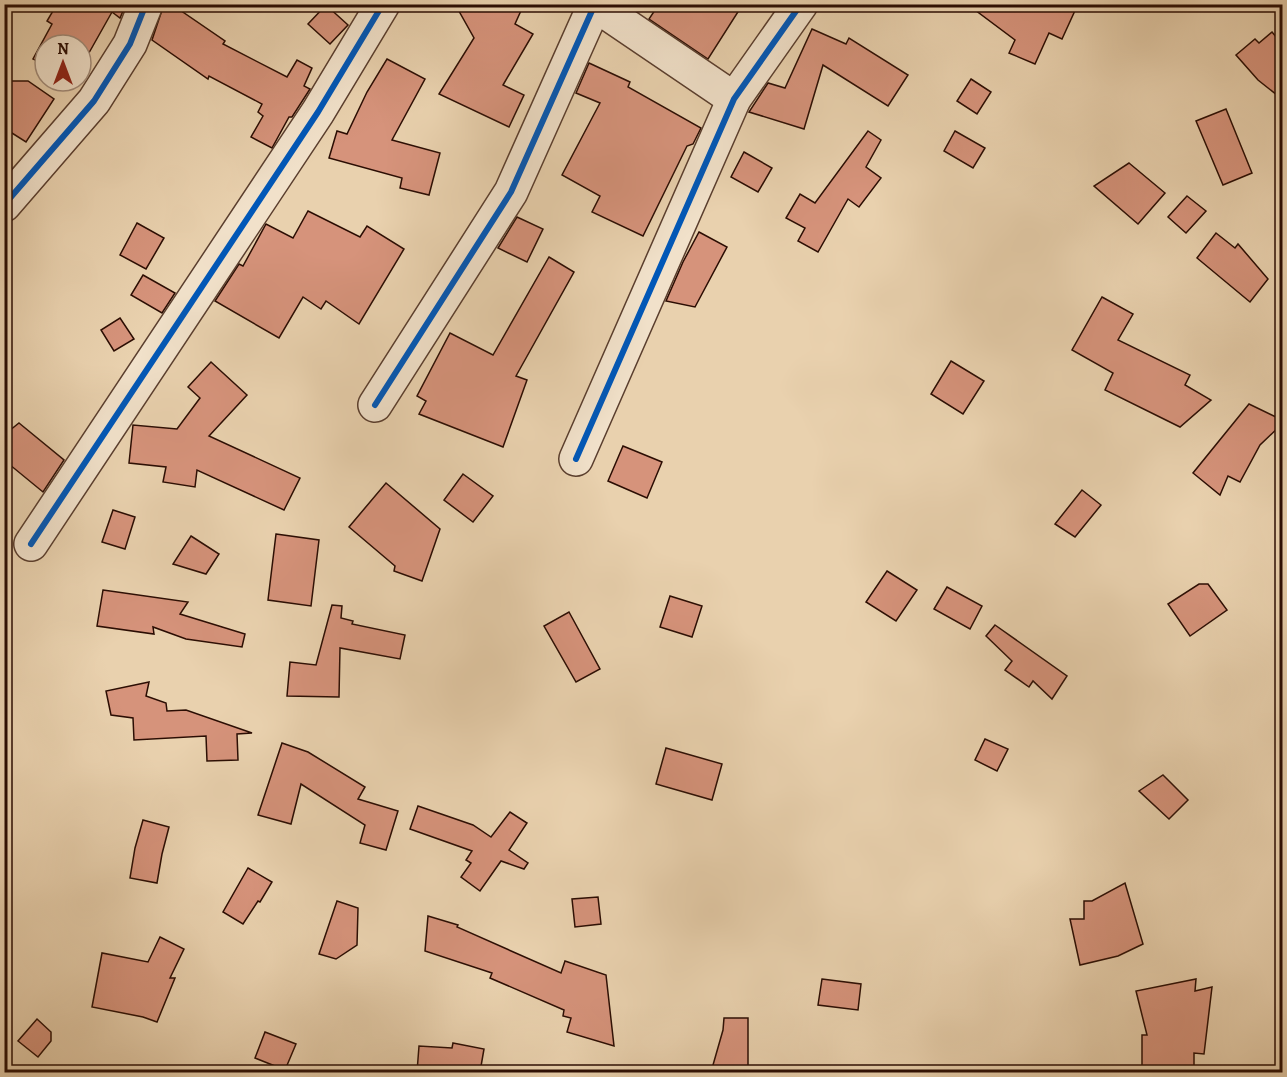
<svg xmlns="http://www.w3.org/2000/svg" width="1287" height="1077" font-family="Alegreya,serif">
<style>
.building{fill:#d6937b;stroke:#2b0d03;stroke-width:1.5}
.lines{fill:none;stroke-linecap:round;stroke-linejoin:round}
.minor-casing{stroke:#5a3e2e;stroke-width:36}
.minor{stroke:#f1e1ca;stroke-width:33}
.cycleway-casing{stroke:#f1e1ca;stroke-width:10}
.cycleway{stroke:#0057b8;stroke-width:6}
</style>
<rect width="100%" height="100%" fill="#e9d1ae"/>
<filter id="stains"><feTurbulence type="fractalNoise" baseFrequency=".00333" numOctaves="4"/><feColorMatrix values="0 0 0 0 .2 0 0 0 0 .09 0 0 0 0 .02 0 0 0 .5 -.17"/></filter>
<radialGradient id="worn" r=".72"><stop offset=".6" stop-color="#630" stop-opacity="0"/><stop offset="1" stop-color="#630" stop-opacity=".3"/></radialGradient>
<!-- building -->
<g class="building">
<polygon points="57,4 126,4 120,18 112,12 81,67 81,45 45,45 45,65 33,59 52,24 47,21"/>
<polygon points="164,4 171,4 225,41 223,44 287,77 297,60 312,68 304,86 310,89 292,117 289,117 272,148 251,137 263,116 258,112 262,104 209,76 208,79 152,40"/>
<polygon points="455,4 524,4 515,24 533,34 503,85 524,95 509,127 439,94 474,38"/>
<polygon points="659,4 743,4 708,59 649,19"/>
<polygon points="967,4 1078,4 1062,39 1049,33 1035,64 1009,53 1015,40"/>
<polygon points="326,5 348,25 330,44 308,24"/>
<polygon points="812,29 846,44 849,38 908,75 888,106 823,65 804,129 749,112 768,83 785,88"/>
<polygon points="1272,32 1282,44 1282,99 1258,80 1236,55 1255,39 1259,43"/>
<polygon points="387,59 425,79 392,140 440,153 429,195 400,188 402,178 329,158 337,131 347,134 367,92"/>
<polygon points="589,63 630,82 628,87 701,128 693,144 687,146 643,236 592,212 600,196 562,175 600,103 576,93"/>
<polygon points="971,79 991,92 977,114 957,101"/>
<polygon points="4,81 28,81 54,99 26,142 4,128"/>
<polygon points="1226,109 1252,173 1223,185 1196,121"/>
<polygon points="868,131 881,140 866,167 881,178 859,207 848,199 818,252 798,241 805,228 786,218 800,194 815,203"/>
<polygon points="955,131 985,148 973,168 944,151"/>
<polygon points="744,152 772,168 758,192 731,177"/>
<polygon points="1129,163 1165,193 1138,224 1094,186"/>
<polygon points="1187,196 1206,211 1186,233 1168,217"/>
<polygon points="308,211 360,237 367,226 404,249 359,324 326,301 321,309 303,297 279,338 215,301 239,264 243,266 266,224 293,238"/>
<polygon points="517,217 543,229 527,262 498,248"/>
<polygon points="137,223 164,238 146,269 120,255"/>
<polygon points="699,232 727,247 695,307 666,301 683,262"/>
<polygon points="1216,233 1235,248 1238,244 1268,279 1250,302 1197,258"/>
<polygon points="549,257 574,272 516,376 527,380 503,447 419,414 426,401 417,396 450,333 493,355"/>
<polygon points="143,275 175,293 162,313 131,295"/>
<polygon points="1102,297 1133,314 1118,340 1190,375 1185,385 1211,400 1180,427 1105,390 1113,373 1072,350"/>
<polygon points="120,318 134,339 114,351 101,330"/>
<polygon points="951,361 984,381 963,414 931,394"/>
<polygon points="211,362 247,395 209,436 300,478 284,510 197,470 195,487 163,482 166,467 129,463 133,425 177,429 200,398 188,387"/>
<polygon points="1249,404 1282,420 1282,424 1260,445 1240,482 1228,476 1220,495 1193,473"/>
<polygon points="19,423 64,460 43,492 4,460 4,435"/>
<polygon points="623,446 662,462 647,498 608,481"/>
<polygon points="463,474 493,496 473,522 444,500"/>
<polygon points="386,483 440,529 422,581 394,571 395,566 349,527"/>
<polygon points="1082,490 1101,505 1075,537 1055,524"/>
<polygon points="113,510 135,517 125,549 102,542"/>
<polygon points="276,534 319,540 311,606 268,600"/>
<polygon points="191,536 219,554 206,574 173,564"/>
<polygon points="887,571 917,590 896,621 866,602"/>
<polygon points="1199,584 1208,584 1227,610 1190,636 1168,604"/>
<polygon points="947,587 982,606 970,629 934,609"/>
<polygon points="103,590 188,602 180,614 245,634 242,647 186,639 153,627 154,634 97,626"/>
<polygon points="670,596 702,606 692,637 660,627"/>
<polygon points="332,605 342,606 341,618 353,621 352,624 405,635 400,659 340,648 339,697 287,696 290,662 316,665"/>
<polygon points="569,612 600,669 576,682 544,626"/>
<polygon points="995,625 1067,676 1052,699 1033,681 1029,687 1005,670 1012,661 986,636"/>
<polygon points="149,682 146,696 166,703 167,711 186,710 252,733 237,734 238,760 207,761 206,736 134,740 133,718 111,715 106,691"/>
<polygon points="985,739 1008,749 997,771 975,760"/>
<polygon points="282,743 308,752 365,787 358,799 398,811 386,850 360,843 365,825 301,784 291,824 258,815"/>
<polygon points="666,748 722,764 712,800 656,784"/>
<polygon points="1163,775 1188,800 1169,819 1139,791"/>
<polygon points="418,806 473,825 491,837 510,812 527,823 509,850 528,863 524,869 501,861 480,891 461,877 471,863 466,860 472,851 410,829"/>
<polygon points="143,820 169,827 162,854 157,883 130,878 135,848"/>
<polygon points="248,868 272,882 260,902 258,901 243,924 223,912"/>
<polygon points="1125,883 1143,944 1118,956 1080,965 1070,919 1084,919 1084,901 1092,901"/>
<polygon points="598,897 601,924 575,927 572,899"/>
<polygon points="337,901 358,908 357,945 336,959 319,954"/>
<polygon points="428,916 458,925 457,927 561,973 565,961 606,975 614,1046 567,1032 571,1018 563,1016 564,1010 490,978 492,973 425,951"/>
<polygon points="160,937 184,949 170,978 175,978 157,1022 143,1017 92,1007 102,953 148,962"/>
<polygon points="822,979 861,984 858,1010 818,1005"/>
<polygon points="1196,979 1195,991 1212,987 1204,1054 1194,1053 1194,1067 1142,1067 1142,1035 1147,1035 1136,991"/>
<polygon points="724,1018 748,1018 748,1072 711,1072 723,1030"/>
<polygon points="37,1019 51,1032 51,1041 38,1057 18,1041"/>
<polygon points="265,1032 296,1044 285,1070 255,1058"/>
<polygon points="453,1043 484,1049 480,1072 417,1072 419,1046 452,1048"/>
</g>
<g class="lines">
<defs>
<g id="minor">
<polyline points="594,4 734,99"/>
<polyline points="4,205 94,101 130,44 146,4"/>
<polyline points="375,405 511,192 595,4"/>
<polyline points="576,459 734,99 801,4"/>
<polyline points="31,544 318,112 383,4"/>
</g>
</defs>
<!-- minor casing -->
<use href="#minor" class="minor-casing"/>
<!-- minor -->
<use href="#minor" class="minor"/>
<defs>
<g id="cycleway">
<polyline points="4,205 94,101 130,44 146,4"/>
<polyline points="375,405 511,192 595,4"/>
<polyline points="576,459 734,99 801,4"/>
<polyline points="31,544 318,112 383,4"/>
</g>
</defs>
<!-- cycleway casing -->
<use href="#cycleway" class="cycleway-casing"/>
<!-- cycleway -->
<use href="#cycleway" class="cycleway"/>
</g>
<!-- margin -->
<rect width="1287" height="1077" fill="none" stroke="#e9d1ae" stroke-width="24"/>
<rect x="6" y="6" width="1275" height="1065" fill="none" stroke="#2b0d03" stroke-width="3"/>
<rect x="12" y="12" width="1263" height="1053" fill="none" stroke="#2b0d03" stroke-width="1.5"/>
<!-- north arrow -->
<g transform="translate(63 63)"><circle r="28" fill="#f1e1ca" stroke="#a28c7a" stroke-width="1.5"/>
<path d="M0-4.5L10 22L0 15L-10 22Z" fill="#8f2418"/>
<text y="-9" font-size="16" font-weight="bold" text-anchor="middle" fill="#2b0d03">N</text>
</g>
<rect width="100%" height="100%" filter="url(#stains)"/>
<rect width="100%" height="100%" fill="url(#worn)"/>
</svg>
